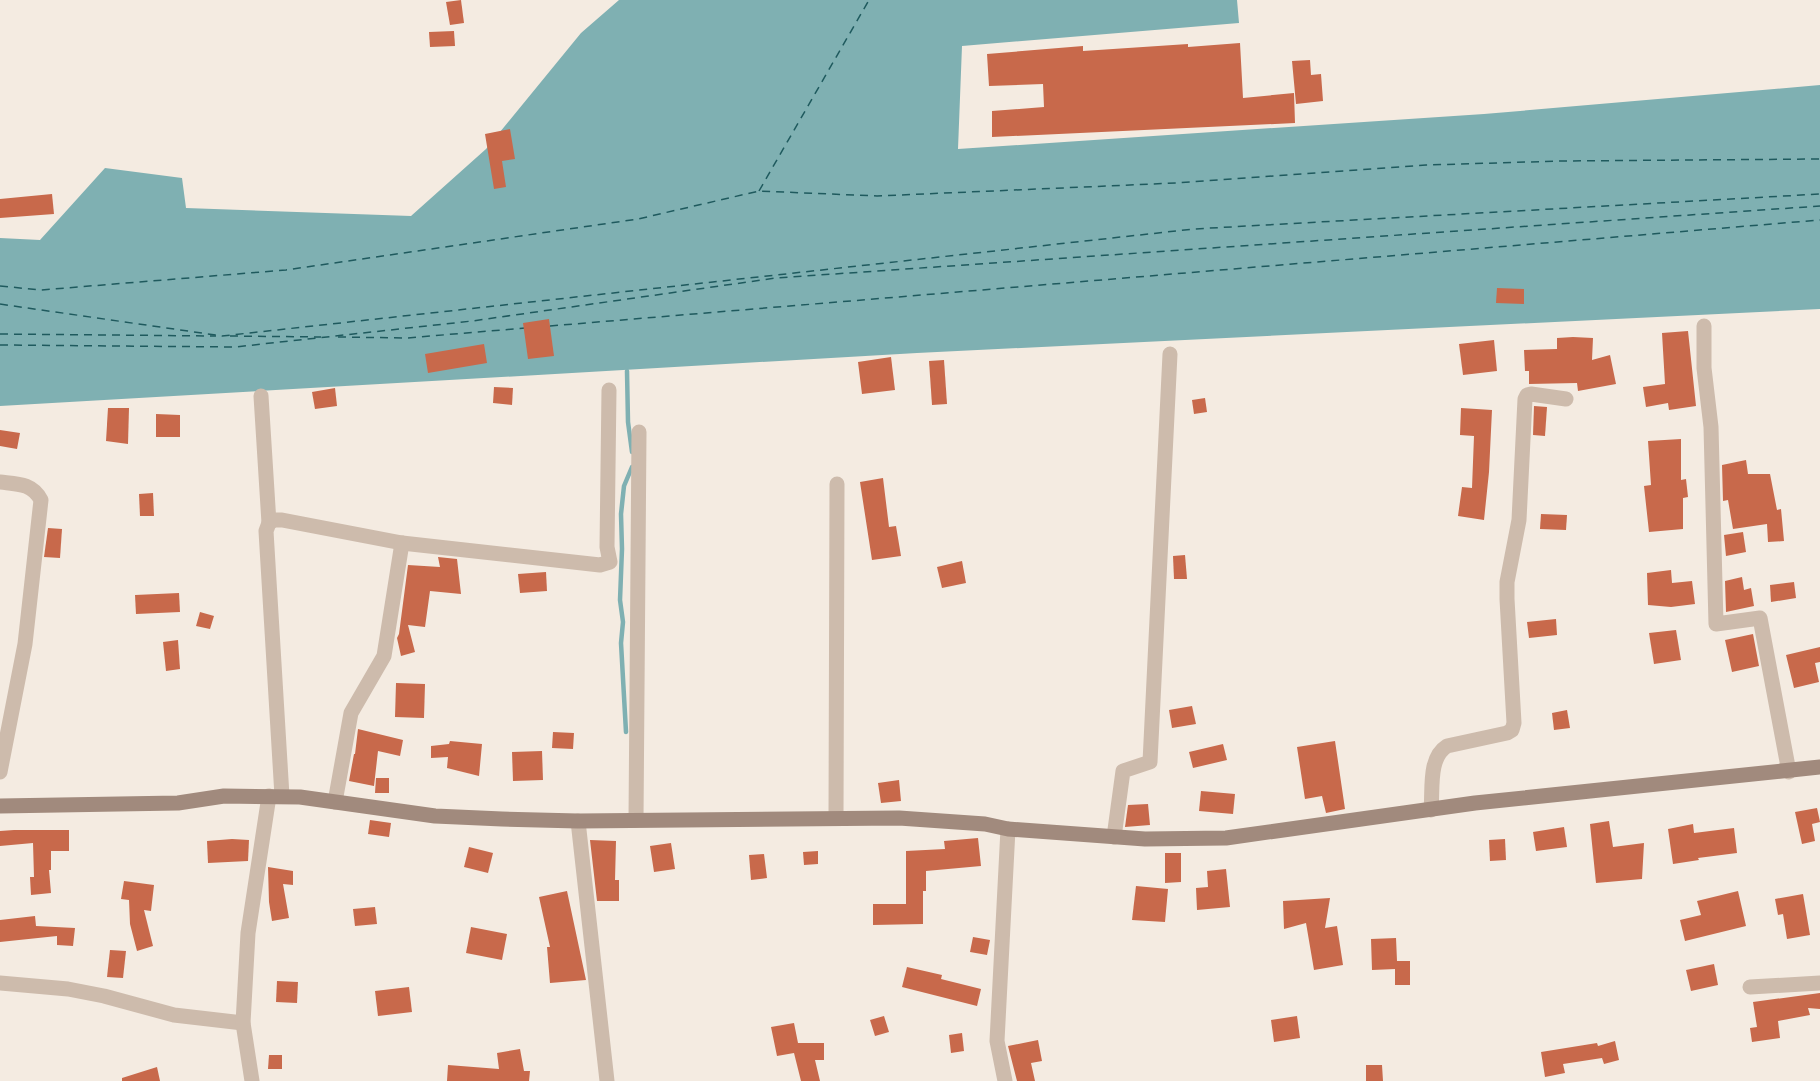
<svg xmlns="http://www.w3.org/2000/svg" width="1820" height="1081" font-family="Karla,sans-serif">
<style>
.water{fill:#7fb0b2}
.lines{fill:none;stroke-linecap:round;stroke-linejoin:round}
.stream{stroke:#7fb0b2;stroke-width:4.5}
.ferry{stroke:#1f5a5e;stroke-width:1.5;stroke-dasharray:8 6;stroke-linecap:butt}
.building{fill:#c8694b}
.street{stroke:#cdbbac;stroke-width:15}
.secondary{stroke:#a18a7d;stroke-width:15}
</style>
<rect width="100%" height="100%" fill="#f4ebe1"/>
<!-- water -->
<polygon class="water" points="619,0 1237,0 1239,23 962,46 958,149 1484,114 1820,85 1820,309 917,353 0,406 0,238 40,240 105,168 182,178 186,208 411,216 486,149 581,33"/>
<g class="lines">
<!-- stream -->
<g class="stream">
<polyline points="627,371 628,422 632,452"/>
<polyline points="626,732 621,643 623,622 620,600 622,549 621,514 624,486 632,467"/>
</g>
<!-- ferry -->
<g class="ferry">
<polyline points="759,191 869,0"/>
<polyline points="0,286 41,290 286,270 638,219 759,191 877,196 1176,183 1426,165 1561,161 1820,159"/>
<polyline points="0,304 222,336 1194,229 1820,194"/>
<polyline points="550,326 1820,220"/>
<polyline points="0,334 216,336"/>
<polyline points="230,336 321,337"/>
<polyline points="338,337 407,338 525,328"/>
<polyline points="0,345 235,347 472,321 776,278 1820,206"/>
</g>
</g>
<!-- building -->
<g class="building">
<polygon points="461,0 464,23 450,25 446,2"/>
<polygon points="454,31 455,46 430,47 429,32"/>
<polygon points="1240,43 1243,98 1294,93 1295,123 992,137 992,111 1044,107 1043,84 989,86 987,54 1083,46 1083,51 1188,44 1188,47"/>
<polygon points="1310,60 1311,75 1321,74 1323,101 1296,104 1292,61"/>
<polygon points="510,129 515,159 502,161 506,187 494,189 485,134"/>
<polygon points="52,194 54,214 0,218 0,199"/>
<polygon points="1497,288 1524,289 1524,304 1496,303"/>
<polygon points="549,319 554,356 528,359 523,323"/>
<polygon points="1688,331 1696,406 1669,410 1668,403 1646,407 1643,387 1665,384 1662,333"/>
<polygon points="1573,337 1593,338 1592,360 1610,355 1616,384 1578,391 1577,383 1529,384 1529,371 1525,371 1524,350 1557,349 1557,338"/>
<polygon points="1494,340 1497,371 1463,375 1459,344"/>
<polygon points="484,344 487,363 428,373 425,354"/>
<polygon points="891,357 895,390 862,394 858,362"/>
<polygon points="944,360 947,404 932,405 929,361"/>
<polygon points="494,387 513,388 512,405 493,403"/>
<polygon points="335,388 337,406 315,409 312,392"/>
<polygon points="1205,398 1207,412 1194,414 1192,400"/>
<polygon points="1534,406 1547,407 1545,436 1533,435"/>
<polygon points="108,408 129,408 128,444 106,441"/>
<polygon points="1461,408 1492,410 1489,472 1484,520 1458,516 1462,487 1472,488 1474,436 1460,435"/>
<polygon points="156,414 180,415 180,437 156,437"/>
<polygon points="0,430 20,433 17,449 0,446"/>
<polygon points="1681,439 1681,480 1686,479 1688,497 1683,498 1683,529 1649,532 1644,486 1651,485 1648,441"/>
<polygon points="1746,460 1748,474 1770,474 1777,510 1781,509 1784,541 1768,542 1767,524 1733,529 1728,500 1723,501 1722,465"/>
<polygon points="883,478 889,527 896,526 901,556 872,560 860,482"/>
<polygon points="153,493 154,516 140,516 139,494"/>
<polygon points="1541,514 1567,515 1566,530 1540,529"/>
<polygon points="48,528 62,529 60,558 44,557"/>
<polygon points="1743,532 1746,552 1726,556 1724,535"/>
<polygon points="1185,555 1187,579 1174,579 1173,556"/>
<polygon points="438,557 457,559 461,594 430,591 425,627 408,625 415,652 401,656 397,638 399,634 408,565 440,567"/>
<polygon points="962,561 966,583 942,588 937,567"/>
<polygon points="1671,570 1672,583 1692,581 1695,604 1671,607 1648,605 1647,573"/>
<polygon points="546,572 547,591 520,593 518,574"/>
<polygon points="1742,577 1744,590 1751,588 1754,606 1726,612 1725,581"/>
<polygon points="1794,582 1796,598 1771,602 1770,585"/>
<polygon points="179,593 180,612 136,614 135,595"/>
<polygon points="200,612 214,616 210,629 196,626"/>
<polygon points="1556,619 1557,635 1529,638 1527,622"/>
<polygon points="1676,630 1681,660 1654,664 1649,633"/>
<polygon points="1753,634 1759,666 1732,672 1725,640"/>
<polygon points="178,640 180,669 166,671 163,642"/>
<polygon points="1820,647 1820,662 1815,663 1819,682 1794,688 1786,655"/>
<polygon points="396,683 425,684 424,718 395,717"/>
<polygon points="1192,706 1196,724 1172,728 1169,710"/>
<polygon points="1567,710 1570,728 1554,730 1552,713"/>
<polygon points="358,729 403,740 400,756 378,751 374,786 349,781 354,754 355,754"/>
<polygon points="553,732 574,733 573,749 552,748"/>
<polygon points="450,741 482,744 479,776 447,768 448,757 431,758 431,746 449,744"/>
<polygon points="1335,741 1345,809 1326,813 1322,796 1305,799 1297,747"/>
<polygon points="1223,744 1227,760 1193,768 1189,752"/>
<polygon points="542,751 543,780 513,781 512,752"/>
<polygon points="376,778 389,778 389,793 375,793"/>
<polygon points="899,780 901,801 881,803 878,783"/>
<polygon points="1201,791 1235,794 1233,814 1199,811"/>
<polygon points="1148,804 1150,825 1125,827 1128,805"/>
<polygon points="1817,808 1820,822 1812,824 1815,841 1802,844 1795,812"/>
<polygon points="370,820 391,823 389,837 368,834"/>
<polygon points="1609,821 1613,847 1644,843 1642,879 1596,883 1590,824"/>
<polygon points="1693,824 1694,833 1734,828 1737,853 1698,858 1699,860 1673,864 1668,829"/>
<polygon points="1564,827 1567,847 1536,851 1533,832"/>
<polygon points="14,830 69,830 69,851 51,851 51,870 49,870 51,893 31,895 30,877 34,877 33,843 0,846 0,831"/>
<polygon points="978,838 981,866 926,871 926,891 923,891 923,924 873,925 873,904 906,904 906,851 945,849 944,841"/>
<polygon points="232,839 249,840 248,861 208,863 207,841"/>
<polygon points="1505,839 1506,860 1490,861 1489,840"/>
<polygon points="590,840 616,841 615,880 619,880 619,901 597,901"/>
<polygon points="671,843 675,869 654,872 650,846"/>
<polygon points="469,847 493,853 488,873 464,867"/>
<polygon points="818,851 818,864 804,865 803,852"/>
<polygon points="1165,853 1181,853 1181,882 1165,883"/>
<polygon points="764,854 767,878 751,880 749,855"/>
<polygon points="268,867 293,871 293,885 283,884 289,918 272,921 269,902"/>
<polygon points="1226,869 1230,907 1197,910 1196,888 1208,887 1207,871"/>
<polygon points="124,881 154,885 151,911 144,910 153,946 137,951 130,924 129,900 121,899"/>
<polygon points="1136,886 1168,889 1165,922 1132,920"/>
<polygon points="567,891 586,980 550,983 547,947 550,947 539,897"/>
<polygon points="1738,891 1746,926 1685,941 1680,920 1701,915 1697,901"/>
<polygon points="1803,894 1810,935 1787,939 1783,914 1778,915 1775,899"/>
<polygon points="1330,898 1325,928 1337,926 1343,965 1314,970 1306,923 1284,929 1283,901"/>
<polygon points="375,907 377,924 355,926 353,909"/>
<polygon points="35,916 36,926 75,928 73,946 57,945 57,936 0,942 0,920"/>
<polygon points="471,927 507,934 502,960 466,953"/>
<polygon points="973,937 990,940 987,955 970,952"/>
<polygon points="1396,938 1397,961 1410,961 1410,985 1395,985 1395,969 1372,970 1371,939"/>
<polygon points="110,950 126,951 123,978 107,977"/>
<polygon points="1714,964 1718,985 1691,991 1686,970"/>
<polygon points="907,967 942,975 941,979 981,989 977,1006 902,987"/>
<polygon points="277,981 298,982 297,1003 276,1002"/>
<polygon points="409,987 412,1012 378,1016 375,991"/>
<polygon points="1820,993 1820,1009 1808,1008 1810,1015 1778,1021 1780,1038 1752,1042 1750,1028 1757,1027 1753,1002"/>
<polygon points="884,1016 889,1032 875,1036 870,1020"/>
<polygon points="1297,1016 1300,1038 1274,1042 1271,1020"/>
<polygon points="794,1023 798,1043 824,1043 824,1060 815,1060 820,1081 801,1081 794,1053 777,1056 771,1027"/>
<polygon points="962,1033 964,1051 951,1053 949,1035"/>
<polygon points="1038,1040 1042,1061 1031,1063 1035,1081 1017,1081 1008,1046"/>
<polygon points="1615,1041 1619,1060 1604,1064 1602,1058 1563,1064 1565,1073 1545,1077 1541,1052 1597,1043 1598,1046"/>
<polygon points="520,1049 524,1071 530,1071 529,1081 447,1081 448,1065 499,1069 497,1053"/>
<polygon points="269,1055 282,1055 282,1069 268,1069"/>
<polygon points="1366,1065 1382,1065 1383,1081 1366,1081"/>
<polygon points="157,1067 160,1081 122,1081 122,1078"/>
</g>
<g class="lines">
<!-- street -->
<g class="street">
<polyline points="1704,326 1704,368 1711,427 1716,624 1760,618 1789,772"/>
<polyline points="261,396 269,523"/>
<path d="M 0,482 C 17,484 32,483 41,500 L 25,644 L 0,772"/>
<polyline points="282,796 266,531 269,523 274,520 282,520 402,543 600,565 610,562 607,547 609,390"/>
<polyline points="335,802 351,713 384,656 402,543"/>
<path d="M 1431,810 C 1433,789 1428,758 1447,746 L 1507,733 L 1512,730 L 1514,723 L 1507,599 L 1507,582 L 1519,520 L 1525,399 L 1527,395 L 1531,394 L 1566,399"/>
<polyline points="836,818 837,484"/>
<polyline points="636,820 639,432"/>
<polyline points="578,821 607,1081"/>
<polyline points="1114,837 1123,771 1150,762 1170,354"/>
<polyline points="0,983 68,989 104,996 174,1015 243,1023"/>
<polyline points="1750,987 1820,983"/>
<polyline points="252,1081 243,1023 248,933 269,796"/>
<polyline points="1005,1081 997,1041 1008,829"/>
</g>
<!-- secondary -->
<polyline class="secondary" points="0,806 178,803 224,796 300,797 435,816 502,819 578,821 899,818 985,824 1008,829 1145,839 1226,838 1475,803 1820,767"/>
</g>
</svg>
